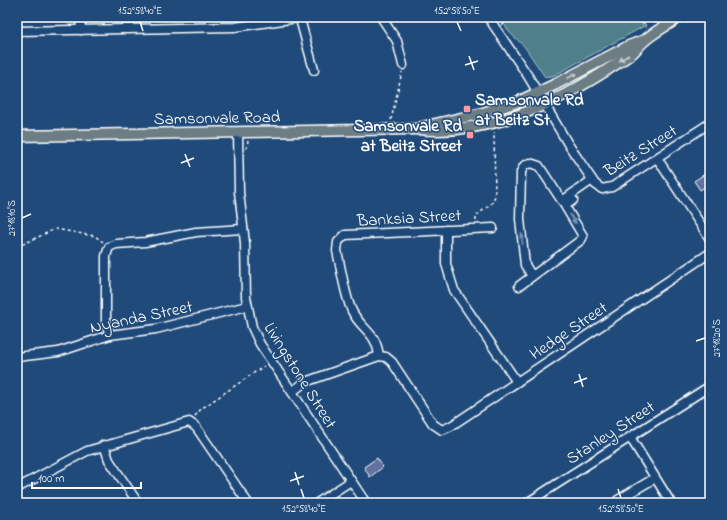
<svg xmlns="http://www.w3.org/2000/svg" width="727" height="520" font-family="'Indie Flower',sans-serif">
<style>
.green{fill:#507f89;stroke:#a8bfc4}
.building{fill:#62719f;stroke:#fff}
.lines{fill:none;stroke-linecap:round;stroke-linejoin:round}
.minor-casing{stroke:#fff;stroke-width:11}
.major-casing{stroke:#fff;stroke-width:13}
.path{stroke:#fff;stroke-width:1.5;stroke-dasharray:3 3;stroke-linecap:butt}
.minor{stroke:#1f4a7a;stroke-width:8}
.major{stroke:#6d7d84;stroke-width:10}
.oneway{fill:#c5cbce}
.oneway2{fill:#7992af}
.ticks{fill:none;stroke:#fff;stroke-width:1.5}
.poi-dot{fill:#ff9aa2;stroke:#1f4a7a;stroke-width:1.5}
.labels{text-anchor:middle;stroke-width:3;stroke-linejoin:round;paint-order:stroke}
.poi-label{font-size:17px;font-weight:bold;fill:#fff;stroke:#1f4a7a;text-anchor:start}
.street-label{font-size:17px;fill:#fff;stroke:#1f4a7a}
.neatline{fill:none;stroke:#fff;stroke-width:1.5}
.ticks-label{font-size:10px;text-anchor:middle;fill:#fff}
</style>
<rect width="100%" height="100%" fill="#1f4a7a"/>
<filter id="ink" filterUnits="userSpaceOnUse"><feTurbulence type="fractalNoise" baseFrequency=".025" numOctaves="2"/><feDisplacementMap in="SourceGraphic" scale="8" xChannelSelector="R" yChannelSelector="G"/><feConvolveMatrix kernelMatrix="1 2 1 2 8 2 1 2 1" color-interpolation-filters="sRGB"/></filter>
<g filter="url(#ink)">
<!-- green -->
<polygon class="green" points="499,17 641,17 646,25 555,75 545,77 524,46 510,33"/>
<!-- building -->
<g class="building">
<polygon points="705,174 710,181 710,195 705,187 700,190 694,181"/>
<polygon points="377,458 383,467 370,477 364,467"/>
</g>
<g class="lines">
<defs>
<g id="minor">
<polyline points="80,17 81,30"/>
<polyline points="381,17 397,41 403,65"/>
<polyline points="488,17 528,76 568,144 595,184 602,189 612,187 710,123"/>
<polyline points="300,19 314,70"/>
<polyline points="17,31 235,27 304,17"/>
<polyline points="238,132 239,192 245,243 246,297 252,327 260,344 366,503"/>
<polyline points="657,158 710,239"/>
<polyline points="446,230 446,264 454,290 517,382"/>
<polyline points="532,276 525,265 520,219 521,172 524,166 530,163 539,166 562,201 592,180"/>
<polyline points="519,286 581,240 583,236 565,206 573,200"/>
<polyline points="110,335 106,323 106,256 109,247 116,244 145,242 196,232 243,229"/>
<path d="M 379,356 C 376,331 362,331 352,311 C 345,297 341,268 337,251 L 338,242 L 345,235 L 493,228"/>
<polyline points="17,357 58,352 110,335 156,329 247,306"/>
<polyline points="292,392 305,382 379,356 386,357 392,362 433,424 442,430 451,426 710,253"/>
<polyline points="630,437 671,503"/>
<polyline points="104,445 109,460 138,503"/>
<polyline points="17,488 87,451 189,422 196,427 248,503"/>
<polyline points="317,503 351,481"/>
<polyline points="527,503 710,386"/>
<polyline points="619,503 618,500 655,478"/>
</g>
<g id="major">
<polyline points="422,127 483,113 520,101 554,85 629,46 642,41"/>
<path d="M 17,136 L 417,129 C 496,137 569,97 631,54 C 636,50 639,45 644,41 C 654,32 668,25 679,17"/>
</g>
</defs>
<!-- minor casing -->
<use href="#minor" class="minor-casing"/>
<!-- major casing -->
<use href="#major" class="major-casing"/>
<!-- path -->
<g class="path">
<polyline points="638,17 646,28"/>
<polyline points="686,23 694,17"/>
<polyline points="502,25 514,17"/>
<polyline points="391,120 402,72"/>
<polyline points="246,149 248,141"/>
<polyline points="476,221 476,216 492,203 495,196 494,132"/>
<polyline points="17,247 55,229 95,236 103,242"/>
<polyline points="195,416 201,409 264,366"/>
</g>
<!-- minor -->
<use href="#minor" class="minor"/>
<!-- major -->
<use href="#major" class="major"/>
</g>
<!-- one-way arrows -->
<defs><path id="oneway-solid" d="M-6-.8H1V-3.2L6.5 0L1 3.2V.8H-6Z"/></defs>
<g class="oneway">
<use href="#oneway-solid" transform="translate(624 58) rotate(147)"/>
<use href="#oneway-solid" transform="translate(572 76) rotate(-28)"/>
</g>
<g class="oneway2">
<use href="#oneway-solid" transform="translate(573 219) rotate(57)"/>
<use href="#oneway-solid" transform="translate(522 239) rotate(-97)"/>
</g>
</g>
<!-- ticks -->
<path class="ticks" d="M 140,22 L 143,31M 457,22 L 461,31M 469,56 L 474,70M 465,65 L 478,61M 185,154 L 190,167M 181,163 L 194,158M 22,218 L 31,214M 696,341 L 705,338M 579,374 L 583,387M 574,383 L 587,378M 295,472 L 299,485M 290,481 L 304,476M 301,489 L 304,498M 618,489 L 621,498"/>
<!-- markers -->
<g class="poi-dot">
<rect x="463" y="105" width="8" height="8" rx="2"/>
<rect x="466" y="131" width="8" height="8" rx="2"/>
</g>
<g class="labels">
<!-- poi labels -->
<g class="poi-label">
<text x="475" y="105">Samsonvale Rd<tspan x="475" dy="20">at Beitz St</tspan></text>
<text x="462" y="131" text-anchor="end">Samsonvale Rd<tspan x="462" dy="20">at Beitz Street</tspan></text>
</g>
<!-- street labels -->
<g class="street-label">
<text transform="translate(217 117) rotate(-1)" y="6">Samsonvale Road</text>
<text transform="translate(640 150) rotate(-32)" y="6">Beitz Street</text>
<text transform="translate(409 217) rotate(-3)" y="6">Banksia Street</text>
<text transform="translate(141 316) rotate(-12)" y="6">Nyanda Street</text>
<text transform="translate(568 330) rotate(-34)" y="6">Hedge Street</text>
<text transform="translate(301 375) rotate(58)" y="6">Livingstone Street</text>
<text transform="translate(610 432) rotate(-33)" y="6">Stanley Street</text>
</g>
</g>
<!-- margin -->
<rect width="727" height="520" fill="none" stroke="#1f4a7a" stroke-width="44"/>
<!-- scale -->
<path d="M32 482v6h109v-6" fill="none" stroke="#ffffff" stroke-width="2"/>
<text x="38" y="482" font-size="12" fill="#ffffff" stroke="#1f4a7a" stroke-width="3" paint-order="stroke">100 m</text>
<rect x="22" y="22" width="683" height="476" class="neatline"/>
<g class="ticks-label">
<text x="140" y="14">152°58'40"E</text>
<text x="457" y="14">152°58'50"E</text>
<text transform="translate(11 218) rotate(-90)" y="4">27°18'10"S</text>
<text transform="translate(716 338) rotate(-90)" y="4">27°18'20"S</text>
<text x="304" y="512">152°58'40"E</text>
<text x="621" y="512">152°58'50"E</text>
</g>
</svg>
